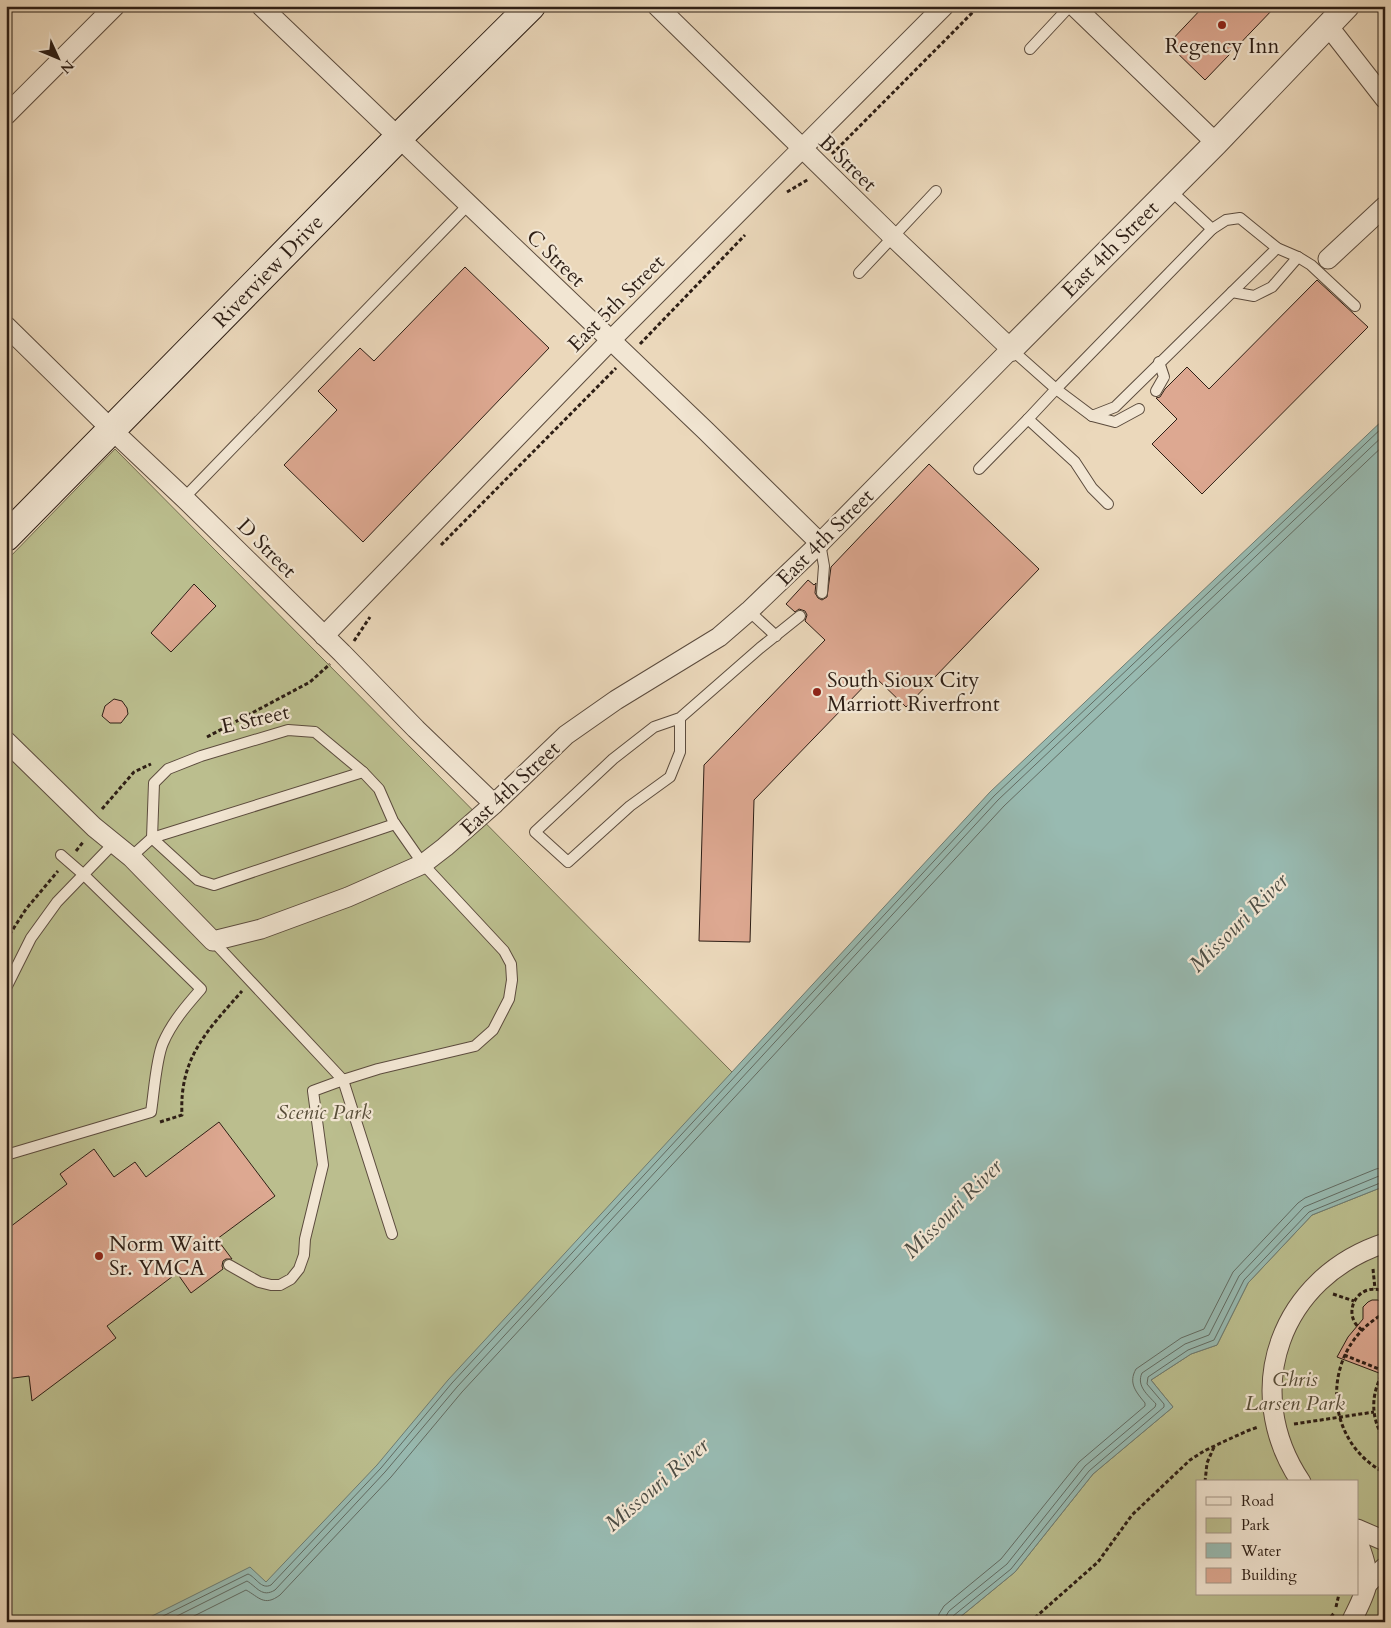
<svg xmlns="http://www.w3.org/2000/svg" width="1391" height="1628" font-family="Cardo,serif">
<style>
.green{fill:#bbbe8e;stroke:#746e52;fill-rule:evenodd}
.water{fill:#98bab1;stroke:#6d7c73}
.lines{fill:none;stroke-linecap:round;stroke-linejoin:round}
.shore{stroke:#626c63;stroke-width:1}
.building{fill:#dda891;stroke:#2d1e15}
.service-casing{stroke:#5c4c3e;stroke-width:12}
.minor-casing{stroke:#5c4c3e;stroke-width:21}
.tertiary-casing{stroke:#5c4c3e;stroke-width:26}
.secondary-casing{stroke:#2d1e15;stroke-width:30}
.path{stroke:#2d1e15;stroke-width:3;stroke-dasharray:4 2.5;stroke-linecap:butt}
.service{stroke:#f2e6d3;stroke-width:10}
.minor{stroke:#f2e6d3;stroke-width:19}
.tertiary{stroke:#f2e6d3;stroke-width:24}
.secondary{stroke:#f2e6d3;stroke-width:28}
.poi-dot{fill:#8f2418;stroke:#f2e6d3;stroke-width:2}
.labels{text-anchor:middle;stroke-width:4.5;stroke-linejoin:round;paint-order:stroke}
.poi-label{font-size:21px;fill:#2d1e15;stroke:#f2e6d3;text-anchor:start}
.street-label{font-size:21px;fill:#2d1e15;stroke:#f2e6d3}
.park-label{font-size:21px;font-style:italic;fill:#584e39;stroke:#f2e6d3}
.water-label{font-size:22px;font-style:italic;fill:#4d4d44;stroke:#f2e6d3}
</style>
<rect width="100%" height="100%" fill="#ebd8bb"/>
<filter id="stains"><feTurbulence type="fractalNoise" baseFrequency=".004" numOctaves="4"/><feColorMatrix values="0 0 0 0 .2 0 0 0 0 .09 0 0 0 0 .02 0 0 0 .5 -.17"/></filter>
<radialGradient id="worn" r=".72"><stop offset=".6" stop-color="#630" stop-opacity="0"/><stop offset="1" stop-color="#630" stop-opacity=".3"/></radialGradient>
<!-- green -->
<g class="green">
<polygon points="115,449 732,1072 404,1570 314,1622 6,1622 6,561"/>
<path d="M 1385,1186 L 1385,1622 L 954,1622 L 1015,1572 L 1093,1474 L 1173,1407 L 1151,1380 L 1191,1354 L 1217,1345 L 1248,1283 L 1312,1215 ZM 1197,1482 L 1357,1482 L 1357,1594 L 1197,1594 Z"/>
</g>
<!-- water -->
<polygon class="water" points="1385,418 1385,1186 1312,1215 1248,1283 1217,1345 1191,1354 1151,1380 1173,1407 1093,1474 1015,1572 954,1622 140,1622 250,1567 266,1582 377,1465 448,1380 990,792"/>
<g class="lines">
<!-- shore -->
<g class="shore">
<path d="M 151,1622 L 248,1574 C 256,1577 261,1590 271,1585 L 381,1468 L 452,1383 L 994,796 L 1385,425"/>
<path d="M 165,1622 L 247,1581 C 257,1587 262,1598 275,1590 L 385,1472 L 457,1387 L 998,800 L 1385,434"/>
<path d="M 182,1622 L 246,1590 C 259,1597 264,1607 280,1595 L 391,1477 L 462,1392 L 1004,806 L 1385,444"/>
<path d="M 938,1622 L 939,1614 L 944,1606 L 1001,1559 L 1079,1462 L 1145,1406 L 1145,1403 C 1136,1392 1128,1383 1136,1369 L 1181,1338 L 1204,1329 L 1233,1272 L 1298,1203 L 1305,1198 L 1376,1169 L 1385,1167"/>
<path d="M 945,1622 L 946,1616 L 949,1611 L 1007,1564 L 1085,1466 L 1155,1407 L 1156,1404 C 1148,1395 1136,1386 1142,1373 L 1185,1344 L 1209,1335 L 1239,1276 L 1304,1207 L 1379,1176 L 1385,1175"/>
<polyline points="951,1622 953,1616 1011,1569 1089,1471 1164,1407 1164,1404 1147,1384 1148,1377 1188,1350 1214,1340 1244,1280 1309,1212 1385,1181"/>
</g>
</g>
<!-- building -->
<g class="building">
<polygon points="1204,6 1276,6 1205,80 1168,44"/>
<polygon points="465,267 549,348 363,542 284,465 337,410 318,391 360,348 374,361"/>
<polygon points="1317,280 1368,327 1202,494 1152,444 1177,419 1156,398 1160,397 1165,389 1187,367 1209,389"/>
<polygon points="929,464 1039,569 906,707 874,676 754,800 750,942 699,941 704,765 825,640 805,621 807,615 805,611 799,609 795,612 786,604 808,580 814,585 816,583 815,593 818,598 822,600 827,597 831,567"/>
<polygon points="194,584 216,606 171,652 151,633"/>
<polygon points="114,699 122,701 127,708 128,714 121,723 110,723 102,716 105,706"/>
<polygon points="219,1122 275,1196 217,1239 232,1259 226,1259 223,1261 222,1266 223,1269 191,1293 177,1273 107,1326 116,1338 32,1401 29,1376 6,1379 6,1230 67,1184 60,1174 94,1149 114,1177 135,1162 146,1177"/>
<polygon points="1372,1300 1378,1300 1385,1304 1385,1362 1379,1373 1337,1357 1348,1337 1363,1319 1363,1307 1368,1302"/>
</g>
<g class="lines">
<defs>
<g id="service">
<polyline points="1030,49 1070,6"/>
<polyline points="1169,189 1212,229 1226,220 1240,218 1277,248 1298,257 1311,265 1355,306"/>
<polyline points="1212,229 1056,389 1092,416 1115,407 1277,248"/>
<polyline points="859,273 936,191"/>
<polyline points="1232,292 1254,296 1272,287 1298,257"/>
<polyline points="1156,391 1164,377 1159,362"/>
<polyline points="1092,416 1115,422 1139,409"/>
<polyline points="1028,419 1075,462 1092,488 1108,504"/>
<polyline points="979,469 1028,419 1056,389 1011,349"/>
<polyline points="184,498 468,205"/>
<polyline points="820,543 824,566 822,593"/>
<polyline points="749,611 776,636"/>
<polyline points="680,718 680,752 670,777 630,806 568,862 535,832 613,759 654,727 680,718 760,648 800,616"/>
<polyline points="152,838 198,880 214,885 395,824"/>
<polyline points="152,838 363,772"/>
<polyline points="131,857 152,838 154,783 168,769 201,756 288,730 315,732 363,772 379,789 393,821 423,864 504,951 511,964 512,980 509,999 493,1030 475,1046 378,1069 343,1080 213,941"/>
<polyline points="6,988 31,938 57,902 114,843"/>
<path d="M 6,1155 L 151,1112 C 154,1093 156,1059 163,1043 C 172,1022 187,1005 201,989 L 84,875 L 61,855"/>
<polyline points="229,1265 259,1282 271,1285 280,1285 291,1279 299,1269 304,1255 305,1239 323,1165 313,1091 343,1080 392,1234"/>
</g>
<g id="minor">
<polyline points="261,6 706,431 820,543"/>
<polyline points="1074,6 1216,143"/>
<polyline points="1329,27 1385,99"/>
<polyline points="6,115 115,6"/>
<polyline points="1328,259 1385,206"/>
<polyline points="6,326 112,430 184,498 342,653 416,729 494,804"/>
<polyline points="324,636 610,341 944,6"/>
<polyline points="6,741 94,827 131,857 213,941 261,929 348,897 423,864 445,847 494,804 566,735 616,700 719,637 749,611 820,543 1011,349 893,237 657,6"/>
<path d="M 1301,1482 C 1239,1390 1281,1277 1385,1243"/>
<polyline points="1357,1529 1385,1541"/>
<polyline points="1367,1584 1385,1567"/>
<path d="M 1351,1622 C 1356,1612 1365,1595 1367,1584 C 1369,1571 1362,1552 1357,1540"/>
</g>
<polyline id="tertiary" points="1011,349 1216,143 1347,6"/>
<polyline id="secondary" points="6,537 399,137 531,6"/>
</defs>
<!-- service casing -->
<use href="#service" class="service-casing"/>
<!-- minor casing -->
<use href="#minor" class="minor-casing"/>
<!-- tertiary casing -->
<use href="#tertiary" class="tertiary-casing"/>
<!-- secondary casing -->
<use href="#secondary" class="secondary-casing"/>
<!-- path -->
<g class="path">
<polyline points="832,154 979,6"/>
<polyline points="787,192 809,179"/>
<polyline points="640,344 745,235"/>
<polyline points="441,545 616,368"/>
<polyline points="354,641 370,617"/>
<polyline points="207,737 310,682 330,664"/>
<polyline points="102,809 134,772 151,764"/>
<polyline points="76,851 84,841"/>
<polyline points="6,940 26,909 58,871"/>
<path d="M 160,1122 L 182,1115 C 179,1058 207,1031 242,991"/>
<polyline points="1373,1269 1375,1289"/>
<polyline points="1333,1294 1354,1301"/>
<path d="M 1385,1313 C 1321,1347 1320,1439 1385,1473"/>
<path d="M 1362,1330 C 1339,1314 1359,1279 1385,1292"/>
<polyline points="1344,1355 1384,1371"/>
<path d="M 1385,1370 C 1370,1392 1370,1419 1385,1440"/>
<polyline points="1294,1424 1374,1412"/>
<polyline points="1379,1469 1385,1462"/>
<polyline points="1205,1482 1207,1463 1214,1447"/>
<polyline points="1336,1607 1339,1594"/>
<polyline points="1030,1622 1098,1562 1132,1515 1190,1460 1204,1451 1225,1441 1247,1431 1258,1427"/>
<polyline points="1327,1622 1334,1613"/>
</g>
<!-- service -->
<use href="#service" class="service"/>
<!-- minor -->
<use href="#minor" class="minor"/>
<!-- tertiary -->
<use href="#tertiary" class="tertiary"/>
<!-- secondary -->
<use href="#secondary" class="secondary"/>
</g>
<!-- markers -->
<g class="poi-dot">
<circle cx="1222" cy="25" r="5"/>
<circle cx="817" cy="692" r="5"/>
<circle cx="99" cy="1256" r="5"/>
</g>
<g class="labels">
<!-- poi labels -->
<g class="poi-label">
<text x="1222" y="53" text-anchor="middle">Regency Inn</text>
<text x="827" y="687">South Sioux City<tspan x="827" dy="24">Marriott Riverfront</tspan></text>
<text x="109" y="1251">Norm Waitt<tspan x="109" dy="24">Sr. YMCA</tspan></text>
</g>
<!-- street labels -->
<g class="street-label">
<text transform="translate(848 163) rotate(44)" y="7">B Street</text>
<text transform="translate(1110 249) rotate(-45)" y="7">East 4th Street</text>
<text transform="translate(556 258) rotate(44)" y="7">C Street</text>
<text transform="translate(268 271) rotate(-46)" y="7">Riverview Drive</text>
<text transform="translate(616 303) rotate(-45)" y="7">East 5th Street</text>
<text transform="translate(825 537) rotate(-45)" y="7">East 4th Street</text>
<text transform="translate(267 548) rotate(45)" y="7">D Street</text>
<text transform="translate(255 719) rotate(-13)" y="7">E Street</text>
<text transform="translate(510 788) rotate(-43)" y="7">East 4th Street</text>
</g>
<!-- park labels -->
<g class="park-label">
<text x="324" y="1119">Scenic Park</text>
<text x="1295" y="1386">Chris<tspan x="1295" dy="24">Larsen Park</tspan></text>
</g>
<!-- water labels -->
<g class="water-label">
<text transform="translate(1238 922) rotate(-45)" y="8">Missouri River</text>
<text transform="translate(952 1208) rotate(-45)" y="8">Missouri River</text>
<text transform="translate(656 1484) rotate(-41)" y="8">Missouri River</text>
</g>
</g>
<!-- margin -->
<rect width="1391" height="1628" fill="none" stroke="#ebd8bb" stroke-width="25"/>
<rect x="8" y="8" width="1376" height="1613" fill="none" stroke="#2d1e15" stroke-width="2.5"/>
<rect x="12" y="12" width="1366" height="1603" fill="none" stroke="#2d1e15"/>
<!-- legend -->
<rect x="1196" y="1480" width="162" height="115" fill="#f2e6d3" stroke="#a39687"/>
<rect x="1206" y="1497" width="25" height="8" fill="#f2e6d3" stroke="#a39687"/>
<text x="1241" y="1506" font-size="15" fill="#2d1e15">Road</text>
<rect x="1206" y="1518" width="25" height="15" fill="#bbbe8e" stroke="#a39687"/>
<text x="1241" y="1530" font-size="15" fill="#2d1e15">Park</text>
<rect x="1206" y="1543" width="25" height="15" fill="#98bab1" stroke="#a39687"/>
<text x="1241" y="1556" font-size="15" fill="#2d1e15">Water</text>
<rect x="1206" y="1568" width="25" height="15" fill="#dda891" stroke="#a39687"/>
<text x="1241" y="1580" font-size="15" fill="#2d1e15">Building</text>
<!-- north arrow -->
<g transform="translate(58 58) rotate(134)" stroke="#f2e6d3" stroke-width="4" paint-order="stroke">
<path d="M0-4L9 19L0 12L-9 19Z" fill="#2d1e15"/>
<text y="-8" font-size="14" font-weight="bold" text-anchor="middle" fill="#2d1e15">N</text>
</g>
<rect width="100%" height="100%" filter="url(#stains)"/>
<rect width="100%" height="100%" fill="url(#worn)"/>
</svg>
